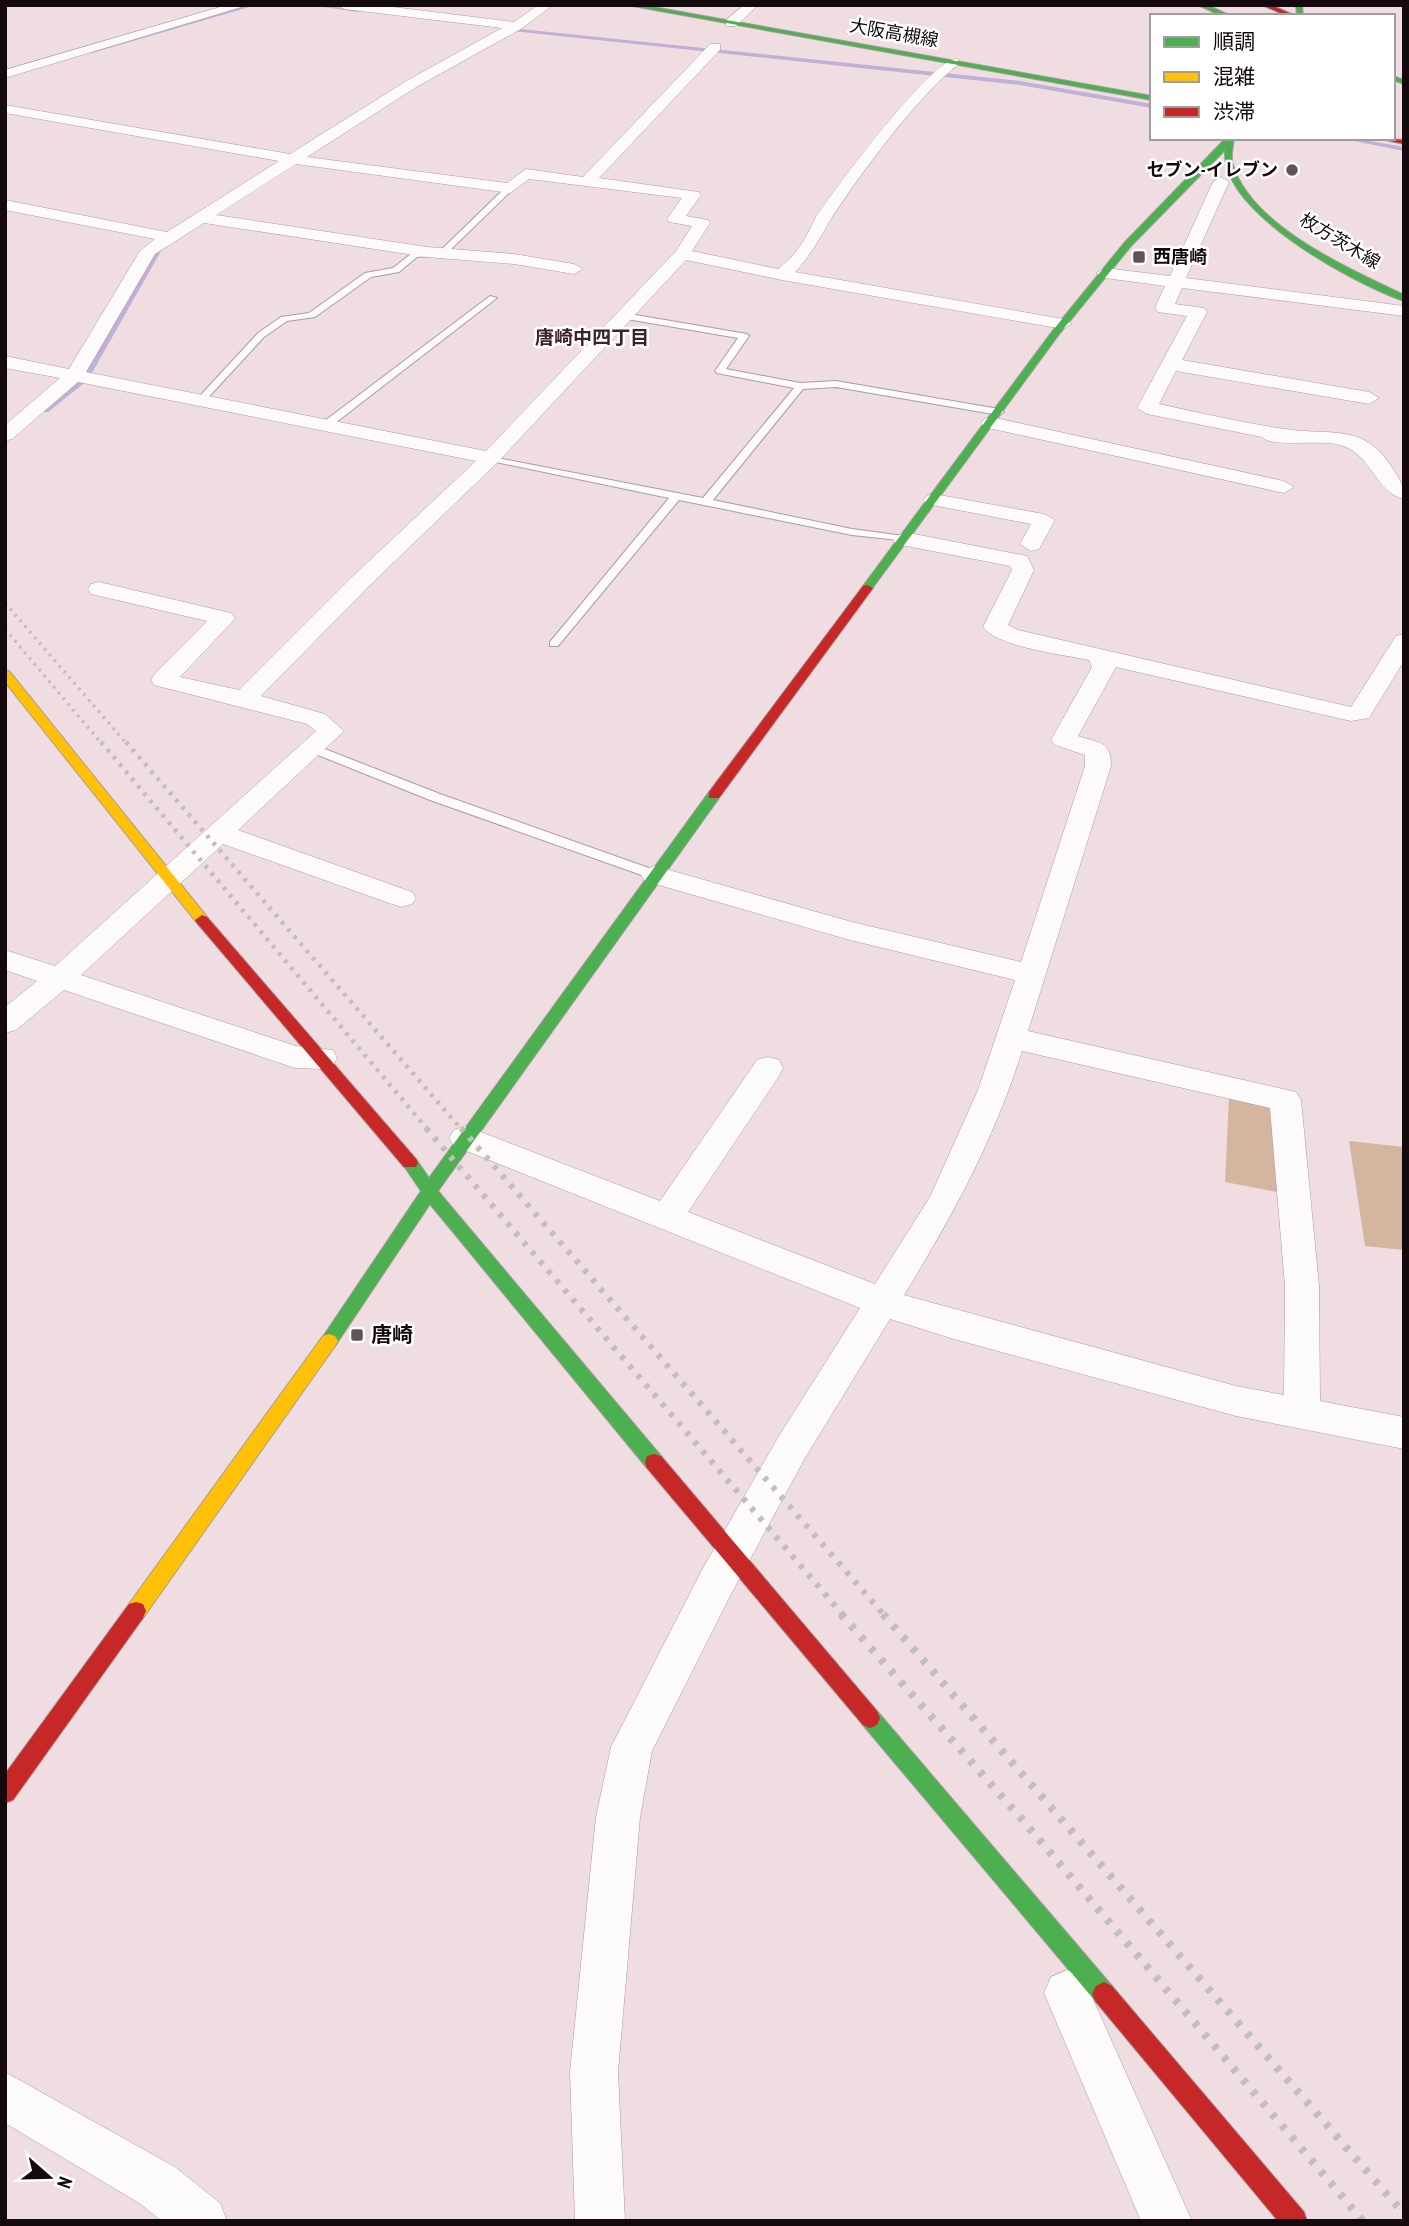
<svg xmlns="http://www.w3.org/2000/svg" width="1409" height="2226" font-family="'PT Sans Narrow','Noto Sans JP',sans-serif">
<style>
.forest{fill:#d4b5a0}
.lines{fill:none;stroke-linecap:round;stroke-linejoin:round}
.stream{fill:#bfb0d6;fill-rule:evenodd}
.lane-casing{stroke:#aa9ca0;stroke-width:2}
.street-casing{stroke:#aa9ca0;stroke-width:1}
.fast-casing{stroke:#aa9ca0;stroke-width:2}
.slow-casing{stroke:#aa9ca0;stroke-width:2}
.jam-casing{stroke:#aa9ca0;stroke-width:2}
.lane{fill:#fdfafa;fill-rule:evenodd}
.street{fill:#fdfafa;fill-rule:evenodd}
.fast{fill:#4caf50;fill-rule:evenodd}
.slow{fill:#ffc107;fill-rule:evenodd}
.jam{fill:#c62828;fill-rule:evenodd}
.rail-far3{stroke:#c2bebe;stroke-width:3.5;stroke-dasharray:2.5 5;stroke-linecap:butt}
.rail-far2{stroke:#c2bebe;stroke-width:4.5;stroke-dasharray:3.5 6;stroke-linecap:butt}
.rail-far1{stroke:#c2bebe;stroke-width:6;stroke-dasharray:4.5 8;stroke-linecap:butt}
.rail{stroke:#c2bebe;stroke-width:8;stroke-dasharray:5 10;stroke-linecap:butt}
.poi-dot{fill:#615357;stroke:#fff;stroke-width:2.5}
.labels{text-anchor:middle;stroke-width:5;stroke-linejoin:round;paint-order:stroke}
.far-street-label{font-size:18px;fill:#14090c;stroke:#fff}
.far-poi-label{font-size:18px;font-weight:bold;fill:#14090c;stroke:#fff;text-anchor:end}
.far-neighbourhood-label{font-size:19px;font-weight:bold;fill:#3c232a;stroke:#fff}
.poi-label{font-size:21px;font-weight:bold;fill:#14090c;stroke:#fff;text-anchor:start}
</style>
<rect width="100%" height="100%" fill="#efdde1"/>
<!-- forest -->
<g class="forest">
<polygon points="1229,1097 1276,1107 1282,1193 1225,1182"/>
<polygon points="1349,1141 1404,1147 1404,1250 1365,1246"/>
</g>
<g class="lines">
<!-- stream -->
<g class="stream">
<polygon points="248,5 256,5 92,53 87,52"/>
<polygon points="311,5 326,5 360,11 358,12"/>
<polygon points="502,27 1020,81 1152,104 1152,108 1020,85 504,30"/>
<polygon points="1339,138 1353,138 1404,147 1404,151"/>
<polygon points="165,243 170,244 161,251 88,380 48,412 42,412 42,408 82,377 155,250"/>
</g>
<defs>
<g id="lane">
<polygon points="507,186 514,188 445,255 417,257 399,272 371,277 315,317 287,321 264,337 204,402 198,402 198,398 258,333 281,317 309,313 365,273 393,268 412,253 440,251"/>
<polygon points="490,296 497,298 330,427 322,427 322,423"/>
<polygon points="624,313 747,334 749,336 726,369 800,383 836,381 999,409 1004,412 999,415 836,387 803,389 713,500 852,529 904,536 908,537 908,541 852,535 679,500 558,646 550,646 550,642 669,498 491,461 486,458 487,456 703,498 794,388 717,373 715,371 738,338 621,318 620,316"/>
<polygon points="312,744 440,794 660,872 662,875 655,879 650,878 430,800 308,751 308,745"/>
</g>
<g id="street">
<polygon points="227,5 248,5 5,78 5,70"/>
<path d="M 338,5 L 377,5 L 514,22 L 538,5 L 553,5 L 521,29 L 418,86 L 307,157 L 507,183 L 526,169 L 583,177 L 710,44 L 720,44 L 720,50 L 599,178 L 699,192 L 701,195 L 686,216 L 708,220 L 710,223 L 692,251 L 778,269 C 785,263 792,257 797,250 C 805,241 810,228 816,217 C 833,192 934,54 958,59 L 958,65 C 919,94 858,177 831,219 C 819,239 811,255 795,272 L 1063,319 L 1072,324 L 1063,329 L 782,280 L 686,260 L 498,462 L 369,586 L 261,696 L 325,714 L 344,731 L 238,830 L 412,892 L 416,898 L 412,904 L 402,907 L 392,904 L 223,844 L 81,975 L 296,1046 L 333,1050 L 337,1058 L 333,1066 L 322,1069 L 295,1068 L 64,990 L 16,1030 L 5,1033 L 5,1007 L 37,981 L 5,970 L 5,950 L 55,966 L 316,731 L 307,724 L 154,685 L 151,680 L 154,675 L 207,621 L 91,594 L 88,589 L 91,584 L 99,582 L 231,613 L 235,618 L 231,623 L 180,677 L 239,690 L 353,576 L 476,461 L 78,382 L 12,439 L 5,441 L 5,425 L 60,378 L 5,368 L 5,356 L 69,369 L 140,251 L 155,239 L 5,210 L 5,200 L 167,232 L 279,161 L 5,113 L 5,105 L 290,154 L 408,80 L 502,28 L 344,9 ZM 296,164 L 510,193 L 529,179 L 682,198 L 667,219 L 669,222 L 692,226 L 676,251 L 486,451 L 86,372 L 155,254 L 204,223 L 427,257 L 514,264 L 574,274 L 583,269 L 574,264 L 514,254 L 427,247 L 216,215 Z"/>
<polygon points="744,5 758,5 736,26 726,26 726,20"/>
<path d="M 1221,177 L 1229,182 L 1186,278 L 1404,306 L 1404,316 L 1182,288 L 1175,304 L 1204,308 L 1207,312 L 1182,360 L 1369,392 L 1379,398 L 1369,404 L 1176,371 L 1159,404 C 1201,413 1243,423 1285,429 C 1327,436 1363,422 1391,466 C 1399,478 1404,485 1404,499 C 1374,492 1373,454 1340,445 C 1323,439 1270,448 1262,437 L 1147,414 L 1137,408 L 1187,316 L 1158,312 L 1155,308 L 1165,286 L 1105,278 L 1096,273 L 1105,268 L 1170,276 L 1213,182 Z"/>
<polygon points="991,417 1284,481 1294,487 1284,493 984,427 981,423 984,419"/>
<polygon points="934,494 1044,514 1055,520 1039,549 1031,551 1020,544 1031,524 927,504 923,500 927,496"/>
<path d="M 904,532 L 1027,556 L 1034,570 L 1008,625 L 1018,630 L 1351,707 L 1396,636 L 1404,634 L 1404,661 L 1369,718 L 1351,721 L 1116,667 L 1078,736 C 1100,743 1111,741 1111,766 L 1028,1031 L 1296,1092 L 1301,1100 L 1319,1286 L 1320,1401 L 1404,1417 L 1404,1449 L 1236,1416 L 954,1339 L 890,1319 L 805,1458 L 730,1596 L 652,1751 L 640,1817 L 618,2072 L 625,2221 L 575,2221 L 570,2072 L 596,1817 L 611,1747 L 702,1570 L 779,1436 L 860,1308 L 454,1146 L 449,1138 L 454,1130 L 465,1126 L 660,1201 L 757,1060 L 768,1057 L 779,1060 L 783,1068 L 779,1076 L 688,1212 L 875,1284 L 930,1197 L 978,1090 L 1015,980 L 850,940 L 645,881 L 641,875 L 645,869 L 655,866 L 852,922 L 1021,962 L 1085,766 L 1085,755 L 1055,745 L 1051,740 L 1092,667 L 1089,660 C 1065,655 997,647 983,627 L 1012,570 L 1010,566 L 896,544 L 893,539 ZM 1022,1051 L 1270,1108 L 1285,1286 L 1284,1395 L 1236,1386 L 904,1295 C 952,1217 994,1140 1022,1051 Z"/>
<polygon points="1067,1970 1083,1977 1192,2221 1141,2221 1044,1993 1051,1977"/>
<polygon points="5,2072 175,2167 220,2203 227,2221 162,2221 139,2203 5,2123"/>
</g>
<g id="fast">
<polygon points="627,5 642,5 1152,96 1152,100"/>
<polygon points="1198,5 1207,5 1231,16 1222,16"/>
<polygon points="1296,5 1302,5 1303,16 1297,16"/>
<polygon points="1393,76 1404,80 1404,84 1393,80"/>
<path d="M 1226,138 L 1234,138 C 1233,147 1230,157 1233,165 C 1252,227 1350,269 1404,295 L 1404,301 C 1353,283 1220,212 1225,150 L 1131,246 L 1060,333 L 871,590 L 863,590 L 863,586 L 1054,329 L 1125,242 Z"/>
<polygon points="714,791 719,792 719,798 438,1191 661,1456 663,1462 661,1468 654,1470 647,1468 430,1204 335,1346 329,1348 323,1346 320,1341 421,1191 402,1163 404,1159 416,1159 429,1178 709,792"/>
<polygon points="870,1708 877,1711 1112,1986 1116,1994 1112,2002 1104,2006 1096,2002 863,1725 860,1718 863,1711"/>
</g>
<g id="slow">
<polygon points="5,670 9,671 207,917 209,920 207,923 197,923 5,682"/>
<polygon points="329,1334 335,1336 338,1341 335,1346 143,1618 136,1620 129,1618 126,1611 129,1604 323,1336"/>
</g>
<g id="jam">
<polygon points="1262,5 1271,5 1296,16 1287,16"/>
<polygon points="1376,138 1404,140 1404,144"/>
<polygon points="867,585 873,588 719,798 709,798 709,792 863,586"/>
<polygon points="202,915 207,917 416,1159 418,1163 416,1167 404,1167 197,923 195,920"/>
<polygon points="654,1454 661,1456 877,1711 880,1718 877,1725 870,1728 863,1725 647,1468 645,1462 647,1456"/>
<polygon points="136,1602 143,1604 146,1611 143,1618 13,1800 5,1803 5,1774 129,1604"/>
<polygon points="1104,1982 1112,1986 1304,2212 1307,2221 1278,2221 1096,2002 1092,1994 1096,1986"/>
</g>
</defs>
<!-- lane casing -->
<use href="#lane" class="lane-casing"/>
<!-- street casing -->
<use href="#street" class="street-casing"/>
<!-- fast casing -->
<use href="#fast" class="fast-casing"/>
<!-- slow casing -->
<use href="#slow" class="slow-casing"/>
<!-- jam casing -->
<use href="#jam" class="jam-casing"/>
<!-- lane -->
<use href="#lane" class="lane"/>
<!-- street -->
<use href="#street" class="street"/>
<!-- fast -->
<use href="#fast" class="fast"/>
<!-- slow -->
<use href="#slow" class="slow"/>
<!-- jam -->
<use href="#jam" class="jam"/>
<!-- rail-far3 -->
<g class="rail-far3">
<polyline points="5,603 127,744"/>
<polyline points="5,629 102,744"/>
</g>
<!-- rail-far2 -->
<g class="rail-far2">
<polyline points="101,742 428,1130"/>
<polyline points="126,742 462,1130"/>
</g>
<!-- rail-far1 -->
<g class="rail-far1">
<polyline points="426,1128 843,1615"/>
<polyline points="461,1128 884,1615"/>
</g>
<!-- rail -->
<g class="rail">
<polyline points="841,1614 1025,1823 1363,2221"/>
<polyline points="883,1614 1404,2214"/>
</g>
</g>
<!-- markers -->
<g class="poi-dot">
<circle cx="1292" cy="170" r="7"/>
<rect x="1132" y="250" width="14" height="14" rx="3.5"/>
<rect x="350" y="1328" width="14" height="14" rx="3.5"/>
</g>
<g class="labels">
<!-- far-street labels -->
<g class="far-street-label">
<text transform="translate(894 33) rotate(10)" y="6">大阪高槻線</text>
<text transform="translate(1340 241) rotate(31)" y="6">枚方茨木線</text>
</g>
<!-- far-poi labels -->
<g class="far-poi-label">
<text x="1278" y="176">セブン-イレブン</text>
<text x="1153" y="263" text-anchor="start">西唐崎</text>
</g>
<!-- far-neighbourhood labels -->
<g class="far-neighbourhood-label">
<text x="592" y="344">唐崎中四丁目</text>
</g>
<!-- poi labels -->
<g class="poi-label">
<text x="371" y="1342">唐崎</text>
</g>
</g>
<!-- border -->
<rect width="1409" height="2226" fill="none" stroke="#14090c" stroke-width="14"/>
<!-- legend -->
<rect x="1150" y="14" width="245" height="126" fill="#ffffff" stroke="#a19d9e" stroke-width="2"/>
<rect x="1164" y="37" width="35" height="10" fill="#4caf50" stroke="#a19d9e" stroke-width="2"/>
<text x="1213" y="49" font-size="21" fill="#14090c">順調</text>
<rect x="1164" y="72" width="35" height="10" fill="#ffc107" stroke="#a19d9e" stroke-width="2"/>
<text x="1213" y="84" font-size="21" fill="#14090c">混雑</text>
<rect x="1164" y="107" width="35" height="10" fill="#c62828" stroke="#a19d9e" stroke-width="2"/>
<text x="1213" y="119" font-size="21" fill="#14090c">渋滞</text>
<!-- north arrow -->
<g transform="translate(49 2177) rotate(110)" stroke="#ffffff" stroke-width="5" paint-order="stroke">
<path d="M0-5L12 26L0 18L-12 26Z" fill="#14090c"/>
<text y="-10" font-size="19" font-weight="bold" text-anchor="middle" fill="#14090c">N</text>
</g>
</svg>
